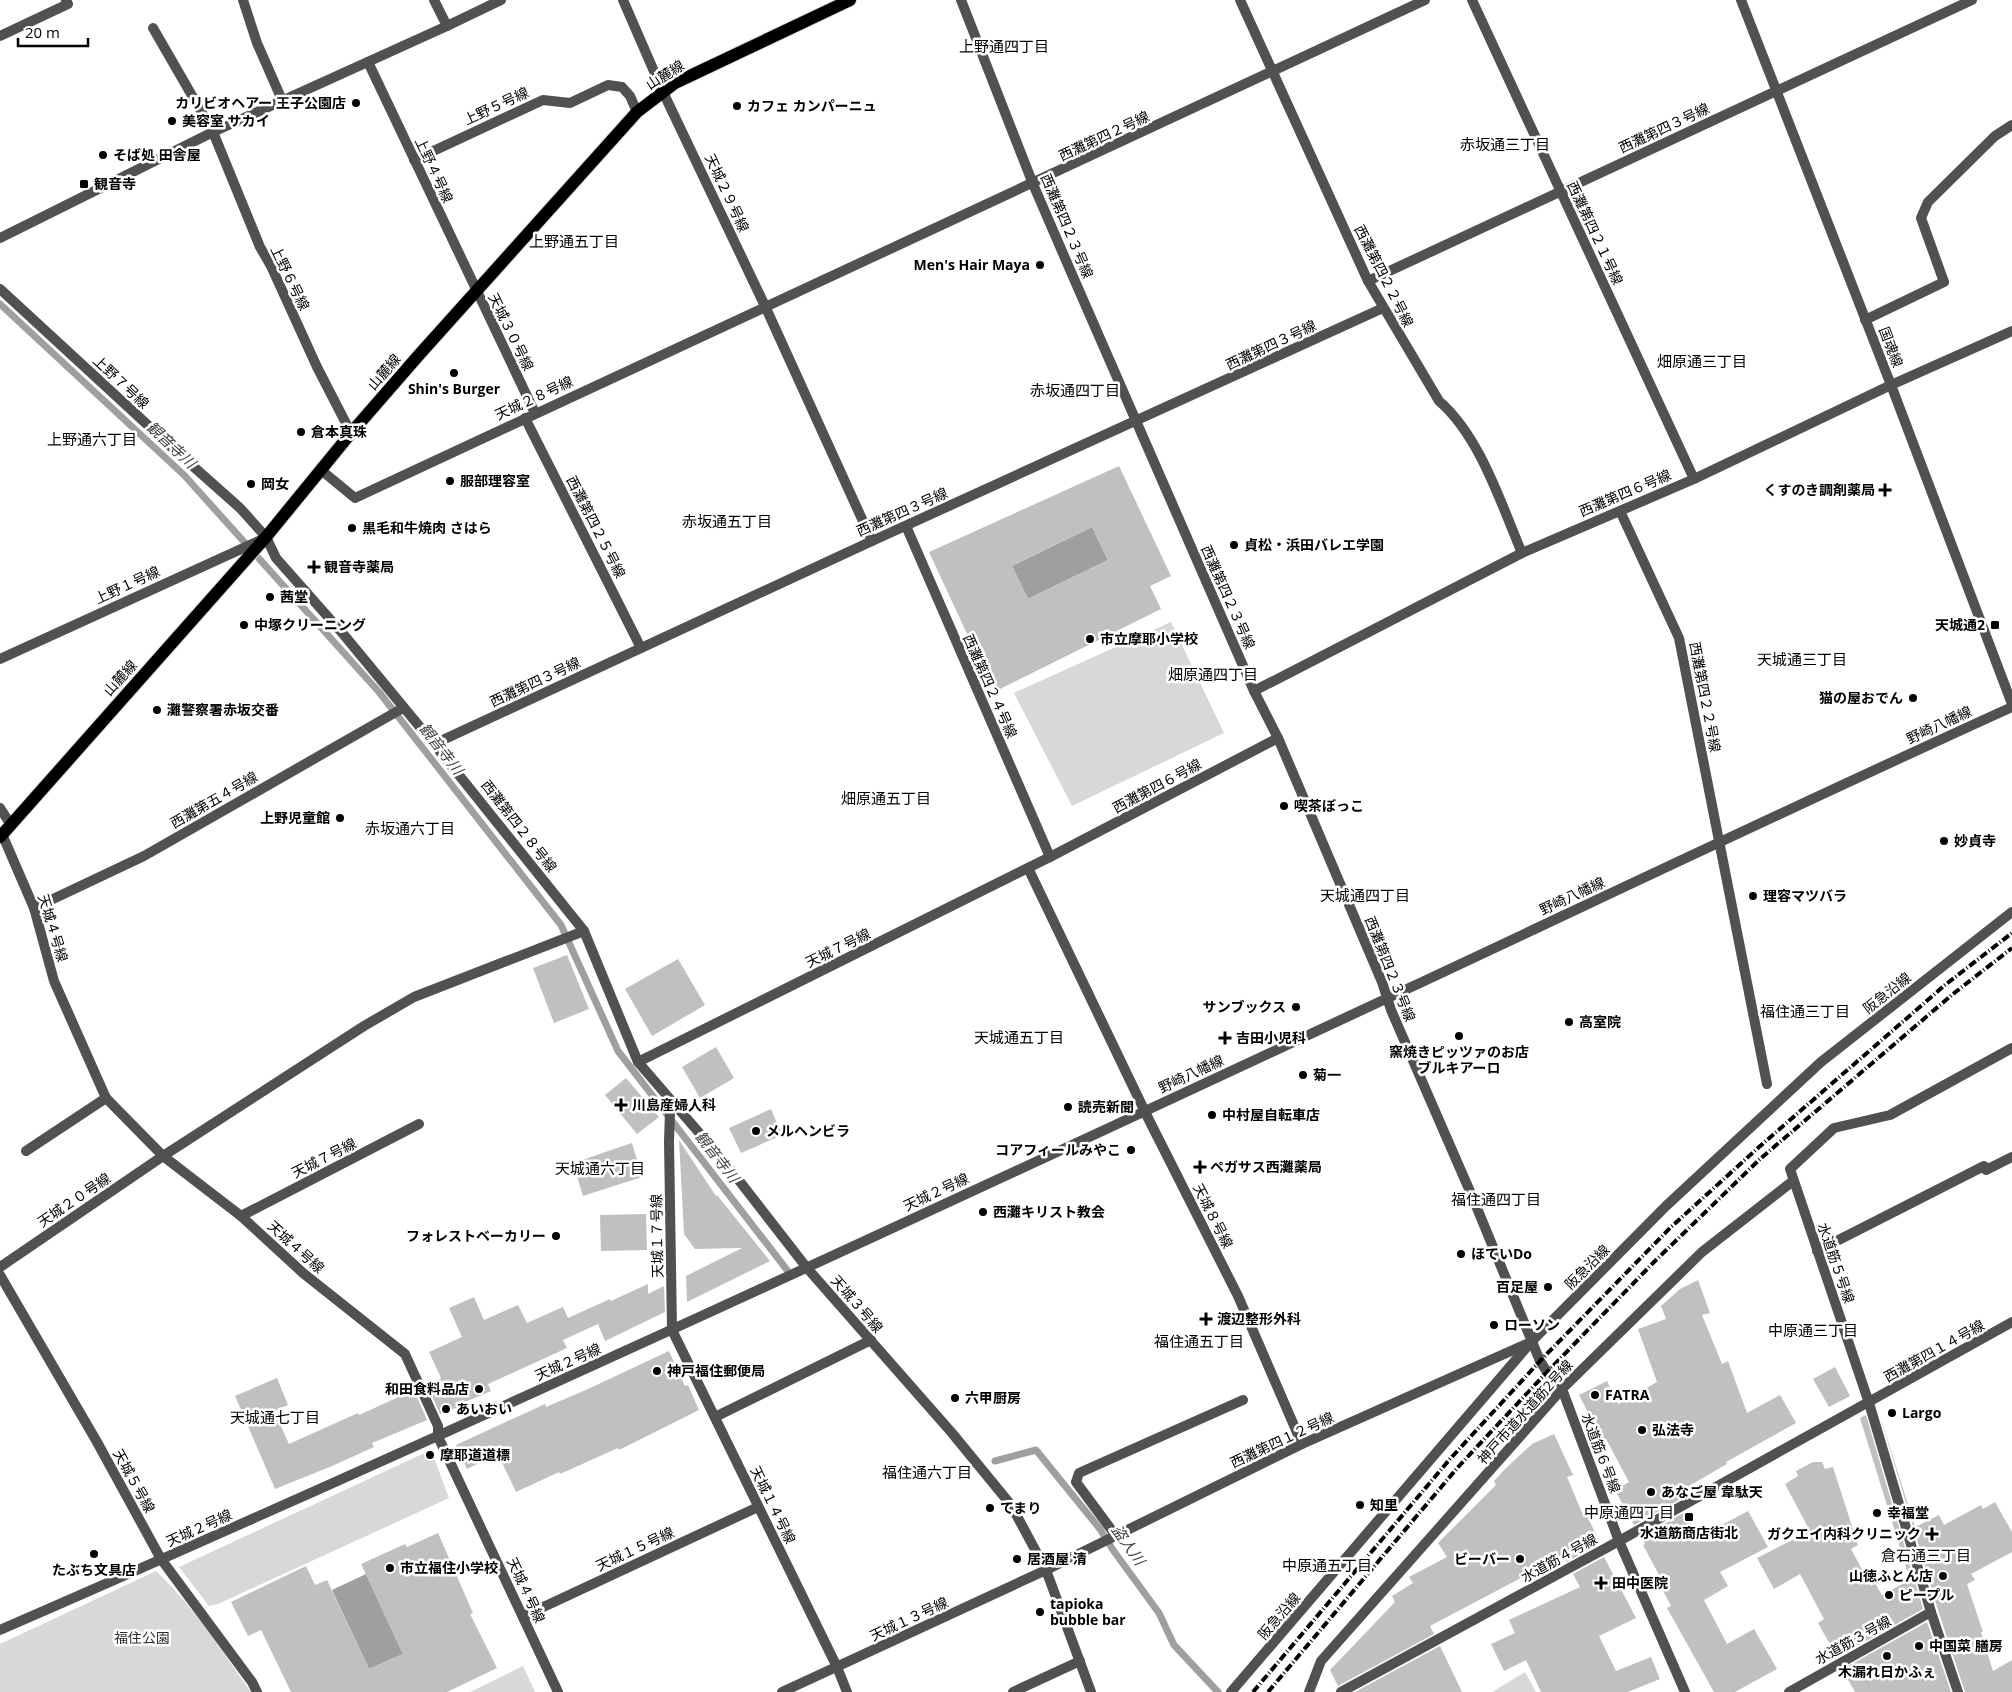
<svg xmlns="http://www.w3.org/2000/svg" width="2012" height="1692" font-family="'Open Sans','Noto Sans JP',sans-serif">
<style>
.green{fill:#d8d8d8}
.water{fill:#9f9f9f}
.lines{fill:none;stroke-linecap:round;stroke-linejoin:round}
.stream{stroke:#9f9f9f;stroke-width:7}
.building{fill:#c0c0c0;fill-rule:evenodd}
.primary-casing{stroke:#dbdbdb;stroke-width:14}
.minor{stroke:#515151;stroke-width:10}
.tertiary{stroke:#515151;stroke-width:10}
.primary{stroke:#000;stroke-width:12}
.rail{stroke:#000;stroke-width:4;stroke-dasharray:8 2.5 1 2.5;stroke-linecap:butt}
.poi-dot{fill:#000;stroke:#fff;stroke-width:2}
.labels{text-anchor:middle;stroke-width:5;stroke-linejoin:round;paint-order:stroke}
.street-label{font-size:14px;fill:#000;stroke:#fff}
.poi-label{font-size:14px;font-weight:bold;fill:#000;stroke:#fff;text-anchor:start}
.park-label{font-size:14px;fill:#2f2f2f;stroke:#fff}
.neighbourhood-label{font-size:15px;fill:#000;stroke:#fff}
.water-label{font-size:15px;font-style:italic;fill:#404040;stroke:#fff}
</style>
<rect width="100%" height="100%" fill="#fff"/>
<!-- green -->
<g class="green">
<polygon points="1171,622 1224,733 1072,806 1014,693"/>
<polygon points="431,1450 449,1498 218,1604 209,1606 179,1567"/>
<path d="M 156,1571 C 193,1606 222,1651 251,1692 L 0,1692 L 0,1644 Z"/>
<polygon points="523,1666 535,1692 470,1692"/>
<polygon points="1525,1672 1536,1692 1492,1692"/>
</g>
<!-- water -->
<g class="water">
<polygon points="1092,527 1108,560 1028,599 1012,566"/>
<polygon points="366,1574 403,1654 369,1669 332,1590"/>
</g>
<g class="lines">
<!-- stream -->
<g class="stream">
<polyline points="0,304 184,475 379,692 561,925 618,1051 787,1270"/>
<polyline points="995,1461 1036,1450 1100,1529 1113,1550 1159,1613 1174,1645 1218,1692"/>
</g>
</g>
<!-- building -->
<g class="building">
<path d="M 1119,466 L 1171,576 L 1150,586 L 1161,609 L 994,692 L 929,552 ZM 1092,527 L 1108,560 L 1028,599 L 1012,566 Z"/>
<polygon points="567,955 589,1009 554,1023 533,968"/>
<polygon points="678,959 705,1005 652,1036 625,989"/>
<polygon points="716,1047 734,1078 700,1098 682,1067"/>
<polygon points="626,1078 659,1117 637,1134 605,1095"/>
<polygon points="771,1109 782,1135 741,1153 729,1128"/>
<polygon points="679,1140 716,1196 717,1195 770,1261 687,1302 686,1276 742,1248 695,1249 684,1234"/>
<polygon points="632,1143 642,1177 583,1196 573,1163"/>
<polygon points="646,1214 647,1250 601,1251 600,1215"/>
<polygon points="1698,1280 1710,1313 1702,1315 1722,1364 1728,1361 1747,1413 1780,1395 1796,1423 1726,1462 1727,1464 1675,1494 1679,1500 1634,1525 1615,1490 1629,1482 1606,1439 1600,1442 1588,1420 1591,1418 1579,1395 1607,1381 1618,1404 1657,1382 1638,1329 1666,1319 1661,1306 1680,1289"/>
<polygon points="648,1284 648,1294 664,1286 665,1312 605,1341 598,1324 563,1340 567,1348 488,1384 491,1391 465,1402 466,1404 440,1414 427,1385 441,1378 429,1352 462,1337 449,1308 474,1297 484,1320 518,1305 527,1323 563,1307 568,1318 610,1299 611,1301"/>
<polygon points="669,1351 685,1386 688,1385 699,1410 619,1450 618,1448 560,1474 559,1472 516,1492 498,1454 467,1469 456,1445 545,1404 546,1407 588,1389"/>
<polygon points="1835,1367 1850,1396 1829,1407 1813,1379"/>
<polygon points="277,1378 288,1405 274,1411 289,1444 358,1413 359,1415 414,1390 427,1420 372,1443 374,1447 332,1466 275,1489 235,1396"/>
<polygon points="1878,1409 1915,1527 1939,1515 1944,1525 1981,1505 1983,1509 1995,1502 2012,1532 2012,1552 1971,1574 1975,1580 1967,1584 1983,1632 1981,1632 1993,1671 2012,1660 2012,1692 1965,1692 1938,1610"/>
<polygon points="1866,1415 1923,1609 1837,1657 1818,1623 1824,1619 1800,1574 1774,1589 1757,1558 1810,1531 1785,1484 1798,1476 1796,1471 1813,1462 1822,1462 1825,1469 1833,1467 1858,1545 1851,1549 1871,1586 1875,1583 1882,1595 1910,1580 1860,1418"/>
<polygon points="1554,1434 1573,1475 1567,1477 1583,1515 1586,1513 1597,1537 1595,1538 1598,1544 1567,1562 1564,1555 1430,1626 1434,1634 1338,1686 1330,1670 1395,1602 1392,1596 1413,1583 1409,1577 1447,1557 1438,1543 1496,1485 1494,1481 1506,1468 1532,1444"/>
<polygon points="1748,1511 1768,1547 1720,1572 1728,1586 1704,1600 1727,1644 1754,1629 1777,1669 1735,1692 1714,1692 1667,1608 1671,1606 1656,1577 1659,1575 1643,1545 1645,1544 1641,1537 1685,1512 1699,1537"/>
<polygon points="438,1533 473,1613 470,1614 497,1668 447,1692 291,1692 261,1630 248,1636 231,1602 306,1566 315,1585 327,1580 369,1669 403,1654 361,1564 405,1544 407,1547"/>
<polygon points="1604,1557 1636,1618 1599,1636 1616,1671 1651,1657 1660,1679 1628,1692 1541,1692 1526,1660 1504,1671 1491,1644 1515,1633 1509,1620 1580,1587 1573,1574"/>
<polygon points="1927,1622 1951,1692 1855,1692 1843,1671 1843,1669"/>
<polygon points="1440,1646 1462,1692 1355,1692"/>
</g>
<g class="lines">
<defs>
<polyline id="primary" points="0,837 266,537 351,433 418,356 637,112 675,83 850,0"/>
</defs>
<!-- primary casing -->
<use href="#primary" class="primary-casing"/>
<!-- minor -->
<g class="minor">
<polyline points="243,0 257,43 282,100"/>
<polyline points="434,0 447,26"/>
<polyline points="623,0 663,92 765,306 872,541"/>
<polyline points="961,0 1033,184 1071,272 1254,691 1278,738 1382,982 1391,1010 1472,1196 1540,1361 1547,1372 1562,1389 1619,1541 1685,1692"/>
<path d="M 1240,0 L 1368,281 L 1439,401 C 1480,436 1501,504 1522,553"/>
<polyline points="1472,0 1694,479"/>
<polyline points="1741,0 1891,385 2012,704"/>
<polyline points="153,28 213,132 260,247 271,266 317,367 351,433"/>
<polyline points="0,36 68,4 66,0"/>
<polyline points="368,62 535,413"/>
<polyline points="414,160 543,100 570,103 608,85 622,87 630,96 637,112"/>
<polyline points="1368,281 1972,0"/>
<polyline points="0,289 177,452 240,508 266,537 276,558 344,635 434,744 584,931 638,1062 727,1165 807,1268 952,1433 1011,1505 1046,1570 1091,1692"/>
<polyline points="1865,320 1944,282 1921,218 1928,202 1995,136 2012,125"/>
<polyline points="525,418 641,648"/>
<path d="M 321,470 L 355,498 C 711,331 1069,168 1425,0"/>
<polyline points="1620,511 1679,638 1767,1084"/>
<polyline points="906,526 1050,857"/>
<polyline points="0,659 263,539"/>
<polyline points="1254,691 1522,553 1694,479 1891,385 2012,331"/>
<polyline points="434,744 872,541 1383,308"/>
<polyline points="0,808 11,825"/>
<polyline points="2,834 34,908 54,981 106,1098 163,1156 241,1216 303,1273 405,1354 438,1426 438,1437 441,1443 558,1692"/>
<polyline points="1028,868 1149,1120 1238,1296 1302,1444"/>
<polyline points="34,908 144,856 403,708"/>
<polyline points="638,1062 1050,857 1278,738"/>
<polyline points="674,1104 670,1112 669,1141 672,1330 837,1667 847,1692"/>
<polyline points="26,1151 106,1098"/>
<polyline points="1986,1170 2012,1157"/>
<polyline points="241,1216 419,1124"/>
<polyline points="1817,1251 1984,1166"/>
<polyline points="0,1267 163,1156 364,1026 414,997 584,931"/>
<polyline points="0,1275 97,1442 161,1559 252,1682 257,1692"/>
<polyline points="715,1417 871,1340"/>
<polyline points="1116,1536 1076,1482 1079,1473 1243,1400"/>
<polyline points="524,1616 758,1507"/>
<path d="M 0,1630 C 473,1424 940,1207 1407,989 C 1608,895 1809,799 2012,707"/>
<polyline points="782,1692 1046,1570 1302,1444 1529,1343"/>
<polyline points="1013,1692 1080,1661"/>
<polyline points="1231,1692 1532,1341 1666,1206 1821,1062 2012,912"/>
<polyline points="1309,1692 1321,1661 1562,1389 1702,1252 1793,1181"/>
<polyline points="1341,1692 1619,1541 2012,1322"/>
<polyline points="1789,1692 1931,1612"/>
<polyline points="1958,1692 1931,1612 1869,1403 1790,1169 1834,1128 1890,1115 2012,1048"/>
</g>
<!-- tertiary -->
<polyline class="tertiary" points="0,238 213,132 447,26 501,0"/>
<!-- primary -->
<use href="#primary" class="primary"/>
<!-- rail -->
<g class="rail">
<polyline points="1253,1692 1450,1459 1540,1361 1670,1228 1759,1147 1945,985 2012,933"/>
<polyline points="1268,1692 1459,1466 1547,1372 1655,1261 1760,1159 1953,994 2012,948"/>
</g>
</g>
<!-- markers -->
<g class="poi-dot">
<circle cx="356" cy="103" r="5"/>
<circle cx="737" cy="106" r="5"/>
<circle cx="172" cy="121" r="5"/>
<circle cx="103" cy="155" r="5"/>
<rect x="79" y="179" width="10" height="10" rx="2.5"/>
<circle cx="1040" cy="265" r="5"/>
<circle cx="454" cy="373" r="5"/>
<circle cx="301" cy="432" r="5"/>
<circle cx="450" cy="481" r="5"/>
<circle cx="251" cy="484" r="5"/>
<path d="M1882.5 482.5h5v5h5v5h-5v5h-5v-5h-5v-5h5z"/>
<circle cx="352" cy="528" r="5"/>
<circle cx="1234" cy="545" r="5"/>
<path d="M311.5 559.5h5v5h5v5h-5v5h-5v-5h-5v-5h5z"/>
<circle cx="270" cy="597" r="5"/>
<circle cx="244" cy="625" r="5"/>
<rect x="1990" y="620" width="10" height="10" rx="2.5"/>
<circle cx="1090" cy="639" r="5"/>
<circle cx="1913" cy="698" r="5"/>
<circle cx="157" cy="710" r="5"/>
<circle cx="1284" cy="806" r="5"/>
<circle cx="340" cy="818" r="5"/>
<circle cx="1944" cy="841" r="5"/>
<circle cx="1753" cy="896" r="5"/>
<circle cx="1296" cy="1007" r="5"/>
<circle cx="1569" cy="1022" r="5"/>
<circle cx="1459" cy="1036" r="5"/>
<path d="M1222.5 1030.5h5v5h5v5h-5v5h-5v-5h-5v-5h5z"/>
<circle cx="1303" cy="1075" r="5"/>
<path d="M618.5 1097.5h5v5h5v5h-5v5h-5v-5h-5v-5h5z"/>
<circle cx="1068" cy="1107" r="5"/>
<circle cx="1212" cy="1115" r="5"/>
<circle cx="756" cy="1131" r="5"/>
<circle cx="1131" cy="1150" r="5"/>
<path d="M1197.5 1159.5h5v5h5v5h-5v5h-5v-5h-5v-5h5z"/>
<circle cx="983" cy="1212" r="5"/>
<circle cx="556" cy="1236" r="5"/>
<circle cx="1461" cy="1254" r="5"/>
<circle cx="1548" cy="1287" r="5"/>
<path d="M1203.5 1311.5h5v5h5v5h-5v5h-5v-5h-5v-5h5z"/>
<circle cx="1494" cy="1325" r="5"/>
<circle cx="657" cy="1371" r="5"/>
<circle cx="479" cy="1389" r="5"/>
<circle cx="1595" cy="1395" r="5"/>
<circle cx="955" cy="1398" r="5"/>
<circle cx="446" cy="1409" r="5"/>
<circle cx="1892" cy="1413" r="5"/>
<circle cx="1642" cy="1430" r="5"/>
<circle cx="430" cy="1455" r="5"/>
<circle cx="1651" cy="1492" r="5"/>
<circle cx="1360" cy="1505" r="5"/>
<circle cx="990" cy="1508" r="5"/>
<circle cx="1877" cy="1513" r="5"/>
<rect x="1684" y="1512" width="10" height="10" rx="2.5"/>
<path d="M1929.5 1526.5h5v5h5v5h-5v5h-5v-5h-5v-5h5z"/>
<circle cx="94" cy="1554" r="5"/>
<circle cx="1017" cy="1559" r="5"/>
<circle cx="1520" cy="1559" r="5"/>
<circle cx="390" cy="1568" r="5"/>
<circle cx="1943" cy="1576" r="5"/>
<path d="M1598.5 1575.5h5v5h5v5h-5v5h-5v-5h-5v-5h5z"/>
<circle cx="1889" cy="1595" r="5"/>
<circle cx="1040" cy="1612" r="5"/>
<circle cx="1919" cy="1646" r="5"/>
<circle cx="1887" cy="1656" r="5"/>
</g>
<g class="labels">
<!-- street labels -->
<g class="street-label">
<text transform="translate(665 75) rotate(-32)" y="5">山麓線</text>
<text transform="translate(496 106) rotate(-25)" y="5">上野５号線</text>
<text transform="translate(1664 128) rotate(-25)" y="5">西灘第四３号線</text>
<text transform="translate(1104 136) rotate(-25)" y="5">西灘第四２号線</text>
<text transform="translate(434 170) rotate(65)" y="5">上野４号線</text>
<text transform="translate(727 193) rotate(65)" y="5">天城２９号線</text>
<text transform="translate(1067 226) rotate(67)" y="5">西灘第四２３号線</text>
<text transform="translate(1595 233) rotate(65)" y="5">西灘第四２１号線</text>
<text transform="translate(1384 276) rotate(63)" y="5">西灘第四２２号線</text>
<text transform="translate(290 278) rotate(64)" y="5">上野６号線</text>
<text transform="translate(511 332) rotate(64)" y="5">天城３０号線</text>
<text transform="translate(1271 345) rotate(-25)" y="5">西灘第四３号線</text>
<text transform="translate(1891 347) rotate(69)" y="5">国魂線</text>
<text transform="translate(384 372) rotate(-49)" y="5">山麓線</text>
<text transform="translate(121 382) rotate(43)" y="5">上野７号線</text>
<text transform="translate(534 398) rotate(-25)" y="5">天城２８号線</text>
<text transform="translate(1625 493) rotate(-23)" y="5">西灘第四６号線</text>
<text transform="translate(902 512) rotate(-24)" y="5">西灘第四３号線</text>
<text transform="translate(596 527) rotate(63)" y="5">西灘第四２５号線</text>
<text transform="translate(127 585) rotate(-25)" y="5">上野１号線</text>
<text transform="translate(1228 597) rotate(66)" y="5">西灘第四２３号線</text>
<text transform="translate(120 678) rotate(-48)" y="5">山麓線</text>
<text transform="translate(535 682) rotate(-25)" y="5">西灘第四３号線</text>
<text transform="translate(990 686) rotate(66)" y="5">西灘第四２４号線</text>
<text transform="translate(1705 697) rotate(79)" y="5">西灘第四２２号線</text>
<text transform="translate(1939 725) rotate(-25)" y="5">野崎八幡線</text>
<text transform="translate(1157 786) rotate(-28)" y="5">西灘第四６号線</text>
<text transform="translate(214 800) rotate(-30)" y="5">西灘第五４号線</text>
<text transform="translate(519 826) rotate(52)" y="5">西灘第四２８号線</text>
<text transform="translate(1572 896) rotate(-25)" y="5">野崎八幡線</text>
<text transform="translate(53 928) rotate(73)" y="5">天城４号線</text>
<text transform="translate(838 948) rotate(-26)" y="5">天城７号線</text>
<text transform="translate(1390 969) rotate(68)" y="5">西灘第四２３号線</text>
<text transform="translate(1887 993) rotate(-38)" y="5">阪急沿線</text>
<text transform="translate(1191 1074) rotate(-25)" y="5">野崎八幡線</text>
<text transform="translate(324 1158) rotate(-27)" y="5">天城７号線</text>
<text transform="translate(936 1192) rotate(-25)" y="5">天城２号線</text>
<text transform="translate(74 1200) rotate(-34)" y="5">天城２０号線</text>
<text transform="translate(1213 1216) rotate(63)" y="5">天城８号線</text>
<text transform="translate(657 1236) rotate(-91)" y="5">天城１７号線</text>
<text transform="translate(296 1247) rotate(42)" y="5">天城４号線</text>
<text transform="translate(1836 1263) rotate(71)" y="5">水道筋５号線</text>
<text transform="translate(1587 1267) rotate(-45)" y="5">阪急沿線</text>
<text transform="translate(857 1304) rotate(49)" y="5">天城３号線</text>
<text transform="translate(1934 1351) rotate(-29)" y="5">西灘第四１４号線</text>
<text transform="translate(568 1362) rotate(-24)" y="5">天城２号線</text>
<text transform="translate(1525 1412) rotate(-48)" y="5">神戸市道水道筋2号線</text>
<text transform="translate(1282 1440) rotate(-25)" y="5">西灘第四１２号線</text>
<text transform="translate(1601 1453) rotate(69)" y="5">水道筋６号線</text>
<text transform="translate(134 1481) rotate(61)" y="5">天城５号線</text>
<text transform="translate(773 1505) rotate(64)" y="5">天城１４号線</text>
<text transform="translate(199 1528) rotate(-24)" y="5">天城２号線</text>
<text transform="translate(635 1549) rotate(-25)" y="5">天城１５号線</text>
<text transform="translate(1559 1558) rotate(-29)" y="5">水道筋４号線</text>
<text transform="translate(526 1590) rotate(65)" y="5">天城４号線</text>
<text transform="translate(1279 1616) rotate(-49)" y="5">阪急沿線</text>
<text transform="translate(909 1619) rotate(-25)" y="5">天城１３号線</text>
<text transform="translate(1853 1640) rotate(-29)" y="5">水道筋３号線</text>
</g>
<!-- poi labels -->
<g class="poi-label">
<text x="346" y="108" text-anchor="end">カリビオヘアー 王子公園店</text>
<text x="747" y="111">カフェ カンパーニュ</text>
<text x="182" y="126">美容室 サカイ</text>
<text x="113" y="160">そば処 田舎屋</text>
<text x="94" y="189">観音寺</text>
<text x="1030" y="270" text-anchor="end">Men's Hair Maya</text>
<text x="454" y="394" text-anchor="middle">Shin's Burger</text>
<text x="311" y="437">倉本真珠</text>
<text x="460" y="486">服部理容室</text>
<text x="261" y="489">岡女</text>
<text x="1875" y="495" text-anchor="end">くすのき調剤薬局</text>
<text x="362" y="533">黒毛和牛焼肉 さはら</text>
<text x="1244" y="550">貞松・浜田バレエ学園</text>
<text x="324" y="572">観音寺薬局</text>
<text x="280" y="602">茜堂</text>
<text x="254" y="630">中塚クリーニング</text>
<text x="1985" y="630" text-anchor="end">天城通2</text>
<text x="1100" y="644">市立摩耶小学校</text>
<text x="1903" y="703" text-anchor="end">猫の屋おでん</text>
<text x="167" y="715">灘警察署赤坂交番</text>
<text x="1294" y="811">喫茶ぼっこ</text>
<text x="330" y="823" text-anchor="end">上野児童館</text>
<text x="1954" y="846">妙貞寺</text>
<text x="1763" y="901">理容マツバラ</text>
<text x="1286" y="1012" text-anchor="end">サンブックス</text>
<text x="1579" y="1027">高室院</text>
<text x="1236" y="1043">吉田小児科</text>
<text x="1459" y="1057" text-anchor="middle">窯焼きピッツァのお店<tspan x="1459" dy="16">ブルキアーロ</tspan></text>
<text x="1313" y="1080">菊一</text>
<text x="632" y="1110">川島産婦人科</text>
<text x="1078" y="1112">読売新聞</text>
<text x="1222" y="1120">中村屋自転車店</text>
<text x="766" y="1136">メルヘンビラ</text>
<text x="1121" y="1155" text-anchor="end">コアフィールみやこ</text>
<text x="1210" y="1172">ペガサス西灘薬局</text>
<text x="993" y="1217">西灘キリスト教会</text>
<text x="546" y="1241" text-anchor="end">フォレストベーカリー</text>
<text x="1471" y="1259">ほていDo</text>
<text x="1538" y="1292" text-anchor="end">百足屋</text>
<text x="1217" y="1324">渡辺整形外科</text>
<text x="1504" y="1330">ローソン</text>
<text x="667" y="1376">神戸福住郵便局</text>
<text x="469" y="1394" text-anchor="end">和田食料品店</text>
<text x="1605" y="1400">FATRA</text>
<text x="965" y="1403">六甲厨房</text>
<text x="456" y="1414">あいおい</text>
<text x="1902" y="1418">Largo</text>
<text x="1652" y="1435">弘法寺</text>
<text x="440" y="1460">摩耶道道標</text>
<text x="1661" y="1497">あなご屋 韋駄天</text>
<text x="1370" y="1510">知里</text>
<text x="1000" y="1513">てまり</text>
<text x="1887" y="1518">幸福堂</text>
<text x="1689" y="1538" text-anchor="middle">水道筋商店街北</text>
<text x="1921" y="1539" text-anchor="end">ガクエイ内科クリニック</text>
<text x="1027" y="1564">居酒屋 清</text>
<text x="1510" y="1564" text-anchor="end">ビーバー</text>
<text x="400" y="1573">市立福住小学校</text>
<text x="94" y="1575" text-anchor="middle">たぶち文具店</text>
<text x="1933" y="1581" text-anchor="end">山徳ふとん店</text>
<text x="1612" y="1588">田中医院</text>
<text x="1899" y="1600">ピープル</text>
<text x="1050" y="1609">tapioka<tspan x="1050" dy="16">bubble bar</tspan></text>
<text x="1929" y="1651">中国菜 膳房</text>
<text x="1887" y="1677" text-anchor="middle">木漏れ日かふぇ</text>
</g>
<!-- park labels -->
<g class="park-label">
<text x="142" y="1643">福住公園</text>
</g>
<!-- neighbourhood labels -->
<g class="neighbourhood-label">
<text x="1004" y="52">上野通四丁目</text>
<text x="1505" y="150">赤坂通三丁目</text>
<text x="574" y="247">上野通五丁目</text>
<text x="1702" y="367">畑原通三丁目</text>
<text x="1075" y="396">赤坂通四丁目</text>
<text x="92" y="445">上野通六丁目</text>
<text x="727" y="527">赤坂通五丁目</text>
<text x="1802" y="665">天城通三丁目</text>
<text x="1213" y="680">畑原通四丁目</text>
<text x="886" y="804">畑原通五丁目</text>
<text x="410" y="834">赤坂通六丁目</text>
<text x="1365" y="901">天城通四丁目</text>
<text x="1805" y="1017">福住通三丁目</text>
<text x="1019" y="1043">天城通五丁目</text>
<text x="600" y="1174">天城通六丁目</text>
<text x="1496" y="1205">福住通四丁目</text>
<text x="1813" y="1336">中原通三丁目</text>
<text x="1199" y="1347">福住通五丁目</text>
<text x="275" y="1423">天城通七丁目</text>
<text x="927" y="1478">福住通六丁目</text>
<text x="1629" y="1518">中原通四丁目</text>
<text x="1926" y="1561">倉石通三丁目</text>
<text x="1327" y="1571">中原通五丁目</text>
</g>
<!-- water labels -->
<g class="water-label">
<text transform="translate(171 445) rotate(43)" y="5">観音寺川</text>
<text transform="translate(441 749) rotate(52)" y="5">観音寺川</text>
<text transform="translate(717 1157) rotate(52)" y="5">観音寺川</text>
<text transform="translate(1128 1545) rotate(55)" y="5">盗人川</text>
</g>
</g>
<!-- scale -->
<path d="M18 38v8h70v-8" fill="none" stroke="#000000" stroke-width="2.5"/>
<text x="25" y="38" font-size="15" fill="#000000" stroke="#ffffff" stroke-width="4" paint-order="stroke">20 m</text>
</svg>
